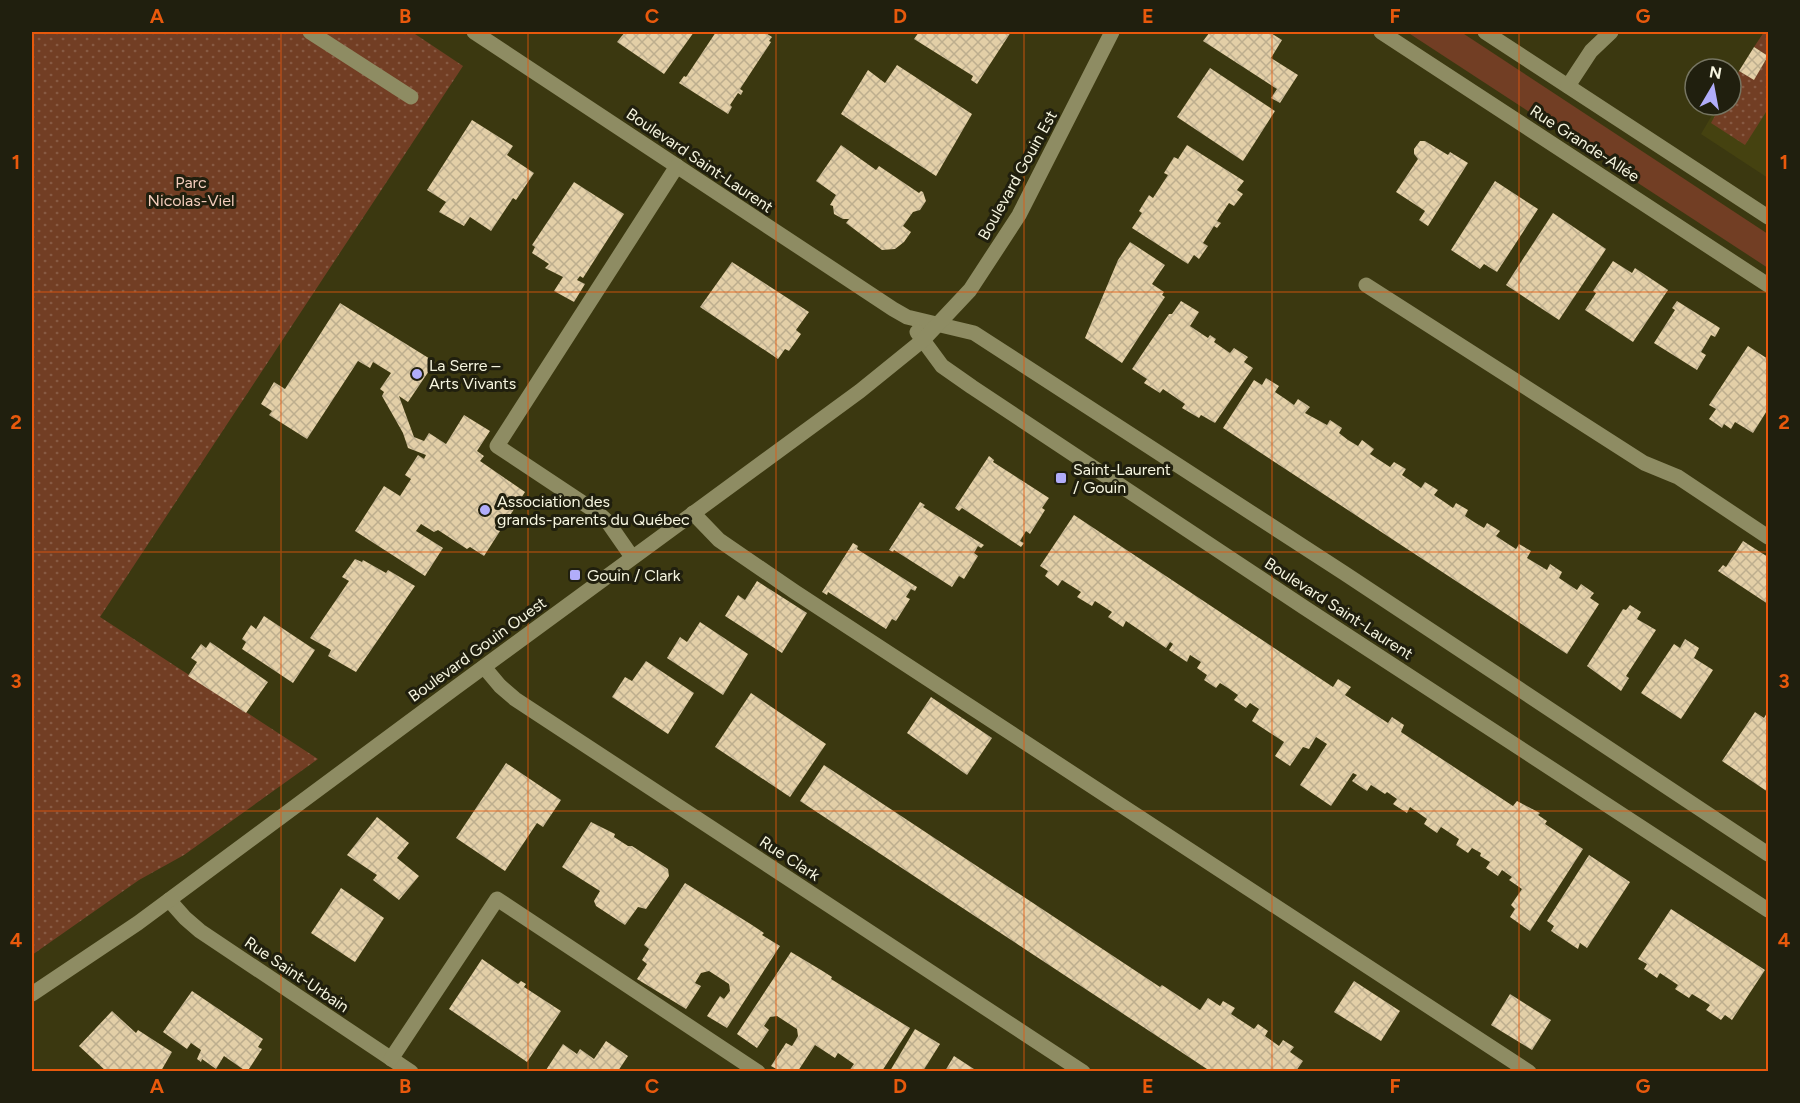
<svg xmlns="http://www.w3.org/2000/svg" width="1800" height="1103" font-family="Figtree,sans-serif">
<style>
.built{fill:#454210}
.green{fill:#723e24}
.park{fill:url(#park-dots)}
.building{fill:url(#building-cross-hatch)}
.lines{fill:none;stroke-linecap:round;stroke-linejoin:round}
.minor{stroke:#8e8c63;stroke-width:15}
.grid{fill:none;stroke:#e8590c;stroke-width:1.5;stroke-opacity:0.55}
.poi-dot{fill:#b1adfa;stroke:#201f0e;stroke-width:2}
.labels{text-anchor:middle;stroke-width:6;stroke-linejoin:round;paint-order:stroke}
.street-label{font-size:16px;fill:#f6f5df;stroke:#201f0e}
.park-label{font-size:16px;fill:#f3cdbc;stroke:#201f0e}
.poi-label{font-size:16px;fill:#f6f5df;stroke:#201f0e;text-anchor:start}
.neatline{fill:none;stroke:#e8590c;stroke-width:2}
.grid-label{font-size:20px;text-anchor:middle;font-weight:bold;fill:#e8590c}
</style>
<defs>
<pattern id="park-dots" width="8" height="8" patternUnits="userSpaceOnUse" patternTransform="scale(1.5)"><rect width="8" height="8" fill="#723e24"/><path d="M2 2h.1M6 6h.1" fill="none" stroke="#875a43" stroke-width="1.8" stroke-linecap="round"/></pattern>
<pattern id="building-cross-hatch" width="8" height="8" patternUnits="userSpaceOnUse" patternTransform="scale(1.5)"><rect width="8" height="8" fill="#e3cfa7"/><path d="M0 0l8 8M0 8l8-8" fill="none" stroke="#bdae8e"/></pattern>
</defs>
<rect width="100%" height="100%" fill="#3b3810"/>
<!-- built -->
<polygon class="built" points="1764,32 1768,32 1768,178 1701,134 1718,105 1731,105 1731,85"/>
<!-- green -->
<polygon class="green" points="1407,32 1461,32 1768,234 1768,268"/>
<!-- park -->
<g class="park">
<polygon points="32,32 412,32 463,66 100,617 318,759 184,855 139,880 32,955"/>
<polygon points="1764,32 1768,32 1768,109 1745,145 1711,123 1721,105 1731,105 1731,86 1739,71 1754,79 1768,56 1754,47"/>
</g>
<!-- building -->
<g class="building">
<polygon points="625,32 694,32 664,74 617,42"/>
<polygon points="716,32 764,32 772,37 769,41 771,42 740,89 743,91 741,95 738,93 730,105 732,107 728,114 679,83 684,76 686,77"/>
<polygon points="919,32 1011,32 977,84 971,80 973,76 914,39"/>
<polygon points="1210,32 1269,32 1282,40 1271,58 1298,75 1280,103 1271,98 1277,89 1203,41"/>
<polygon points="1754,47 1768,56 1754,80 1739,71"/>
<polygon points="897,65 972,114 936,176 841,114 868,70 885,83"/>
<polygon points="1210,68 1275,111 1243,161 1177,117"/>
<polygon points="472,120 513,146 507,155 534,173 516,200 513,198 491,231 470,217 464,226 439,212 446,202 427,190"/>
<polygon points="1420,141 1425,141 1448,155 1450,152 1468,163 1428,226 1419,220 1425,211 1396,192 1418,159 1414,154 1414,149"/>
<polygon points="841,145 876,170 879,166 919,193 921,191 923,192 926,201 920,210 913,212 903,226 911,232 904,242 895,249 882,250 846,223 849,219 843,219 834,214 833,206 830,205 836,195 816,181"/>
<polygon points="1187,145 1244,181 1237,190 1243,194 1234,206 1229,203 1217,221 1221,223 1217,228 1214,226 1203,243 1208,246 1199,259 1194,255 1188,264 1132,228 1142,213 1139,211 1149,195 1153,198 1168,175 1164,173 1174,157 1178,159"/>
<polygon points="1495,181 1538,209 1497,272 1484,264 1480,269 1451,250"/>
<polygon points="574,182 624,214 583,278 580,276 577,280 585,284 574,302 554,291 563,277 545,268 549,264 532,253 535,247 532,245"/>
<polygon points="1553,213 1606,249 1559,320 1506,285"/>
<polygon points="1130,242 1165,265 1152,284 1164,292 1162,295 1165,297 1122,363 1085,338 1118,260"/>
<polygon points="1613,261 1632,273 1635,268 1668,290 1633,342 1585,310 1596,293 1593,291"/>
<polygon points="732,262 809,312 796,330 801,334 789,351 785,349 778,359 700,307"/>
<polygon points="1181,301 1199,312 1190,326 1208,338 1210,335 1216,339 1214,342 1230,353 1234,348 1248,357 1244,362 1253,368 1215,423 1201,415 1199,418 1182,408 1185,404 1163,389 1160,393 1144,383 1147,379 1132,369 1169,314 1172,314"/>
<polygon points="1677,301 1720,328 1715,337 1711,335 1701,352 1706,355 1697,370 1654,343 1675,310 1672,308"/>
<polygon points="340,303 435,362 408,402 399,396 414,437 424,441 429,433 446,444 464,415 490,431 477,451 484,456 480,461 525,492 484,556 470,547 467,549 438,530 434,532 421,524 416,531 443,548 425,576 355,531 384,486 400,496 411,479 405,475 418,455 424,459 426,455 408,448 403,433 382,396 384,392 380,389 391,373 373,362 370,368 358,361 307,439 269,415 272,411 261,404 274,382 285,389"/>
<polygon points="1748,346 1768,359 1768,409 1753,433 1735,422 1731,429 1724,424 1722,428 1709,419 1716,409 1709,405"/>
<polygon points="1266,378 1279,386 1275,392 1284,398 1294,405 1298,399 1310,407 1305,413 1327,425 1330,420 1342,428 1339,433 1348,440 1358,446 1362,440 1374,449 1370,454 1390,467 1394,462 1406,469 1402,475 1411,481 1421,488 1425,482 1438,490 1434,495 1443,501 1453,508 1456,503 1468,510 1465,516 1474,522 1484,528 1487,523 1500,531 1496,536 1505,542 1516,549 1519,544 1531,551 1527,558 1547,570 1550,564 1562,572 1559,578 1577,590 1581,584 1594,593 1590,598 1599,604 1567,654 1223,428 1254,380 1262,385"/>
<polygon points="989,456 994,460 993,462 1049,498 1042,508 1045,510 1030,534 1026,531 1020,541 1024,543 1021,547 962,508 959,511 955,508"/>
<polygon points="920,502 925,505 923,507 984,545 981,548 978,546 974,553 978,556 964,579 959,576 952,587 894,550 893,552 889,550"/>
<polygon points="1074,515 1333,687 1338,679 1351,687 1345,695 1388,723 1392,717 1404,725 1401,732 1513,806 1517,801 1540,813 1538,815 1547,821 1545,824 1583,849 1530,931 1510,917 1515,909 1511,905 1522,889 1509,880 1512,877 1502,870 1498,876 1486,868 1490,862 1480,856 1481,853 1472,848 1468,853 1456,845 1459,839 1441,827 1437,833 1424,824 1427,819 1410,807 1407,813 1393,804 1397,799 1387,792 1385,794 1371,785 1367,791 1352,781 1357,775 1353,773 1331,806 1300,785 1327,744 1316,737 1309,749 1303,747 1290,766 1275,756 1284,742 1252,721 1259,709 1250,703 1246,708 1234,700 1238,695 1228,688 1220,683 1216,688 1204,680 1207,675 1197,668 1201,662 1190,655 1187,662 1169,650 1173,644 1170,642 1166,648 1126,621 1123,627 1108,617 1112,612 1095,601 1092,606 1077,597 1081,592 1062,580 1058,586 1045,576 1048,571 1040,566"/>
<polygon points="1743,541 1768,557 1768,604 1718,571 1723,565 1726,567"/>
<polygon points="853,543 858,546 857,549 917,587 915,591 911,589 906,597 910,599 896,621 892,619 886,629 828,592 827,595 822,592"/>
<polygon points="355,559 362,562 363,560 386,573 388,570 415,586 356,672 328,656 331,650 310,638 349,581 342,577"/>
<polygon points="757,581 807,613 782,653 725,616 738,595 745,600"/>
<polygon points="1630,605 1641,612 1637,619 1656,630 1626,676 1629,678 1621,691 1587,666 1623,609 1626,610"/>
<polygon points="264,616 315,650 293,683 242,649 246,642 242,639 251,625 256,629"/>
<polygon points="700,622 748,654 723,695 667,658 680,637 687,642"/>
<polygon points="1685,639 1699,648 1694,658 1713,670 1681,719 1641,693 1674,644 1680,648"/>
<polygon points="210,642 268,682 246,713 188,676 197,662 191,658 201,644 206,648"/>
<polygon points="646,661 694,693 668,734 612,697 625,677 632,681"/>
<polygon points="751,693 826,744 790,797 715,747"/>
<polygon points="931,697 992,738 967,775 907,733"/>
<polygon points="1768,711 1768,792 1722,761 1755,712 1764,718"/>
<polygon points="506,763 561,800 543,827 537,823 505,871 456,838"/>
<polygon points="824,765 1160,987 1162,985 1200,1010 1208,998 1220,1006 1223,1001 1235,1008 1231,1014 1254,1029 1258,1024 1268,1031 1265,1036 1279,1046 1283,1040 1294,1047 1290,1052 1303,1061 1296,1071 1210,1071 800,801"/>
<polygon points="377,817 409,843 397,858 419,876 399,900 373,880 377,875 347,855"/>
<polygon points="591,822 615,834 614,837 628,846 632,846 668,869 669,876 646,909 638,907 625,925 596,906 594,901 600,891 562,867"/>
<polygon points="1589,855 1630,882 1587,948 1580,943 1578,949 1551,931 1554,926 1547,921"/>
<polygon points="685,883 752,925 764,933 762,935 780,946 727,1028 707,1016 720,996 724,999 730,991 729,984 709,971 701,973 695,983 701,986 686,1009 637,979 647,964 642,960 649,949 644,945"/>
<polygon points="341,888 384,918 355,962 311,933"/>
<polygon points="1671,909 1765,970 1732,1020 1725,1015 1721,1020 1706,1010 1710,1005 1692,994 1689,998 1675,989 1678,985 1660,973 1657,978 1644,969 1647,964 1638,959"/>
<polygon points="791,952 821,970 832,977 831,979 910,1028 882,1071 849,1071 854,1064 838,1053 835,1058 815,1045 798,1071 780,1071 771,1066 786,1043 792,1046 798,1036 797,1029 777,1016 770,1017 764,1026 769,1030 757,1048 737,1034"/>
<polygon points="482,959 518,984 521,981 526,984 524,987 561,1011 527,1062 449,1009"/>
<polygon points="1354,981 1400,1011 1381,1041 1334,1012"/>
<polygon points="192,991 263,1039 258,1047 262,1049 247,1072 224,1056 216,1069 202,1059 201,1062 197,1059 201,1050 191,1043 187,1049 163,1032"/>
<polygon points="1510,994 1551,1020 1532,1050 1491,1025"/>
<polygon points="112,1011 136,1033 138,1030 172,1052 161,1071 106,1071 79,1046"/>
<polygon points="915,1029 940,1044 923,1071 890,1071"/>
<polygon points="606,1041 628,1056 618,1071 549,1071 546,1070 563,1044 577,1054 580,1049 594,1059"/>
<polygon points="954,1056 977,1071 945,1071"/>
</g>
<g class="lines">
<!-- minor -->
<g class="minor">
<polyline points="310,32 411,97"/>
<polyline points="474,32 893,309 907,317 974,333 1344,573 1768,854"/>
<polyline points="1381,32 1768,285"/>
<polyline points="1485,32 1768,217"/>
<polyline points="1568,86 1591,51 1611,32"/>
<polyline points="1366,285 1644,463 1678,477 1768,537"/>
<polyline points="917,332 942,366 972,387 1305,608 1768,910"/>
<polyline points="693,513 719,540 795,592 1529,1072"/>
<polyline points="632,557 607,521 598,513 497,446 677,166"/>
<polyline points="484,667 500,686 515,699 1083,1072"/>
<polyline points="169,900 185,918 200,931 411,1072"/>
<polyline points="32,994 138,923 455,688 860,391 923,340 970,290 1019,215 1112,32"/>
<polyline points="391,1059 497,899 758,1072"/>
</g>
</g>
<!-- grid -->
<path class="grid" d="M 281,32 L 281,1072M 528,32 L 528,1072M 776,32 L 776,1072M 1024,32 L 1024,1072M 1272,32 L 1272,1072M 1519,32 L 1519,1072M 32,292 L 1768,292M 32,552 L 1768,552M 32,811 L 1768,811"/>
<!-- markers -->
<g class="poi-dot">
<circle cx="417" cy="374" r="6"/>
<rect x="1055" y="472" width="12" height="12" rx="3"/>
<circle cx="485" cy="510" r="6"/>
<rect x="569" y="569" width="12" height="12" rx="3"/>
</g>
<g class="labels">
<!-- street labels -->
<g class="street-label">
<text transform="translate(1585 143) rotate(33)" y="6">Rue Grande-Allée</text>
<text transform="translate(700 160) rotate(34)" y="6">Boulevard Saint-Laurent</text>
<text transform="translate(1017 175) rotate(-61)" y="6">Boulevard Gouin Est</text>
<text transform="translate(1339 608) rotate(33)" y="6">Boulevard Saint-Laurent</text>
<text transform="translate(477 649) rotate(-36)" y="6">Boulevard Gouin Ouest</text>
<text transform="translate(790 858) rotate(33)" y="6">Rue Clark</text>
<text transform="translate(297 974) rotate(34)" y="6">Rue Saint-Urbain</text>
</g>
<!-- park labels -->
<g class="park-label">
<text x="191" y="188">Parc<tspan x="191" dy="18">Nicolas-Viel</tspan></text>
</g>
<!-- poi labels -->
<g class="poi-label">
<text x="429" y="371">La Serre –<tspan x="429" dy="18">Arts Vivants</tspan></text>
<text x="1073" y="475">Saint-Laurent<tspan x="1073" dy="18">/ Gouin</tspan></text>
<text x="497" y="507">Association des<tspan x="497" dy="18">grands-parents du Québec</tspan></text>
<text x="587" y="581">Gouin / Clark</text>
</g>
</g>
<!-- border -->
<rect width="1800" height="1103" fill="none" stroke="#201f0e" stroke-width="66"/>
<!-- north arrow -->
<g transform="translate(1713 87) rotate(10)"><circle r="28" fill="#201f0e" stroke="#767562" stroke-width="1.5"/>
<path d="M0-4.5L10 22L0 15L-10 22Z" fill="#b1adfa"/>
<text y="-9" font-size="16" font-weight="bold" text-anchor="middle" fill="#f6f5df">N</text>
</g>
<rect x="33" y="33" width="1734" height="1037" class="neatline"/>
<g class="grid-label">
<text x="157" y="23">A</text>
<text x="405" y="23">B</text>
<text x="652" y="23">C</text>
<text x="900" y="23">D</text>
<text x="1148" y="23">E</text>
<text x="1395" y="23">F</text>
<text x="1643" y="23">G</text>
<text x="16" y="169">1</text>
<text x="1784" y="169">1</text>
<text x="16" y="429">2</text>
<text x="1784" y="429">2</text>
<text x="16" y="688">3</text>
<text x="1784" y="688">3</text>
<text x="16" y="947">4</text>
<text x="1784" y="947">4</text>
<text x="157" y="1093">A</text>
<text x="405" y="1093">B</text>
<text x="652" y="1093">C</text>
<text x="900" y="1093">D</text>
<text x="1148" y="1093">E</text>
<text x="1395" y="1093">F</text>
<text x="1643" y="1093">G</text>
</g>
</svg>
